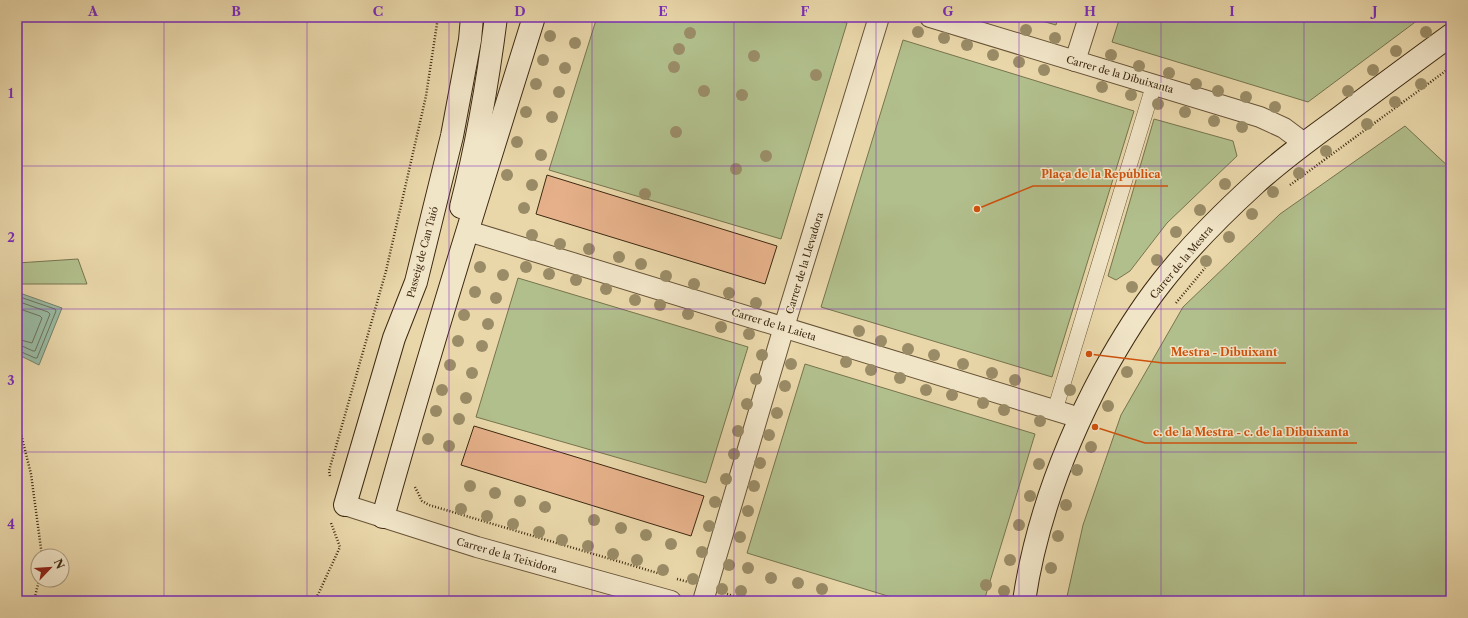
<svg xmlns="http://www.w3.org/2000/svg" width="1468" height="618" font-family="'Libre Caslon Text',serif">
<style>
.green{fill:#b1bf8c;stroke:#77744e}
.water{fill:#99baa3;stroke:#748069}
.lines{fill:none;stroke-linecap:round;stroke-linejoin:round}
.shore{stroke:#6b725a;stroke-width:1}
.building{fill:#e6b18a;stroke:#3d2911}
.pedestrian-casing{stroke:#685437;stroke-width:16}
.minor-casing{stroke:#685437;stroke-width:22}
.secondary-casing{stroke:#3d2911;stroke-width:24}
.path{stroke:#3d2911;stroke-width:2.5;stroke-dasharray:1 2;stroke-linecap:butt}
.pedestrian{stroke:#f1e5c8;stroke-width:15}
.minor{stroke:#f1e5c8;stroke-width:20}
.secondary{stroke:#f1e5c8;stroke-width:22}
.tree{fill:#9a8c67}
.grid{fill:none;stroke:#7b2cbf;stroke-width:1;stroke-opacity:0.55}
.labels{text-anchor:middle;stroke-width:3;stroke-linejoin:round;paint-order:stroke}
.street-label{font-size:10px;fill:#3d2911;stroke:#f1e5c8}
.leader{fill:none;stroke:#ce520d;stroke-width:1.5}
.callout-dot{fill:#ce520d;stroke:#f1e5c8;stroke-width:1.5}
.callout-label{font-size:11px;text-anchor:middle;font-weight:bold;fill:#ce520d;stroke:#f1e5c8;stroke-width:3;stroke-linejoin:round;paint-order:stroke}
.neatline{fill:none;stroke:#7b2cbf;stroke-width:1.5}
.grid-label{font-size:13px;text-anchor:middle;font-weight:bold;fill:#7b2cbf}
</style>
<rect width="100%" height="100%" fill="#e9d7aa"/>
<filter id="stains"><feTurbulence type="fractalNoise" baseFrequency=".005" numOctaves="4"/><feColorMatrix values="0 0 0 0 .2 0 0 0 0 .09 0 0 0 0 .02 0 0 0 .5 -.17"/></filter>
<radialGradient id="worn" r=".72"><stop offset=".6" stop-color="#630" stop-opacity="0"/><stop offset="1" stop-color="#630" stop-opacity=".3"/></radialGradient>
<!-- green -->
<g class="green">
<polygon points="597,17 826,17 847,23 781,239 549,170"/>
<polygon points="1028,17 1058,17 1056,25"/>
<polygon points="1120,17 1422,17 1308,102 1112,42"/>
<polygon points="903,40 1134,111 1052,377 821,307"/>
<polygon points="1154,119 1233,141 1237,156 1167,223 1130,271 1116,280 1108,276"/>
<polygon points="1405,126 1451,169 1451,601 1066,601 1083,525 1121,415 1183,307 1280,214"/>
<polygon points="78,259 87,284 17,284 17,263"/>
<polygon points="518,278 748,347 706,483 476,417"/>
<polygon points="805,364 1035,434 984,601 904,601 747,553"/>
</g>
<!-- water -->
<polygon class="water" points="17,292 62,308 39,365 17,354"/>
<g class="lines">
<!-- shore -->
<g class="shore">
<polyline points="17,296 55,309 56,311 37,358 35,358 17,350"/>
<polyline points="17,301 48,312 50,314 35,351 33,351 22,346 17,345"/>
<polyline points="17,308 40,316 42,318 32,343 17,339"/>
</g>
</g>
<!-- building -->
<g class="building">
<polygon points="547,175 777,246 765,284 536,214"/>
<polygon points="474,426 704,496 691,536 461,465"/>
</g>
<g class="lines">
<defs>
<polyline id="pedestrian" points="1055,410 1154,84"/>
<g id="minor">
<polyline points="930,17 1260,117 1284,128 1304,143"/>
<polyline points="1075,61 1089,17"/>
<polyline points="468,231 1080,418"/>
<polyline points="345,505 477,547 671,601"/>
<polyline points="703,601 784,327 879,17"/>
</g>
<g id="secondary">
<path d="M 461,207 C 477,145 488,80 496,17"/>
<polyline points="345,505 394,338 416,282 452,136 470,40 472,17"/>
<path d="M 383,517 C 430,349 482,183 534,17"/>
<path d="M 1024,601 C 1036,520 1065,444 1103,373 C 1120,342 1139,311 1161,283 C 1189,247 1221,215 1255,184 C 1281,160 1310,139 1339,118 C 1376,90 1414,62 1451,35"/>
</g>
</defs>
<!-- pedestrian casing -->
<use href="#pedestrian" class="pedestrian-casing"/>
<!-- minor casing -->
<use href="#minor" class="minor-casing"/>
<!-- secondary casing -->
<use href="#secondary" class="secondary-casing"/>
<!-- path -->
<g class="path">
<polyline points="1290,185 1451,67"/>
<polyline points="1176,303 1205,268"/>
<polyline points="17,418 31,474 42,556"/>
<polyline points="330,476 329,471 386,271 426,96 438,17"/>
<polyline points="415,487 422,501 429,505 661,574"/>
<polyline points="677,579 688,582"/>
<polyline points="727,594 749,601"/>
<polyline points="34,601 39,580"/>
<polyline points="315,601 340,547 331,523"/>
</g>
<!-- pedestrian -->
<use href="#pedestrian" class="pedestrian"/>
<!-- minor -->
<use href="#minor" class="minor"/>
<!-- secondary -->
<use href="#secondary" class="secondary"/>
</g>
<!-- trees -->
<g class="tree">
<circle cx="1026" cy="30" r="6"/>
<circle cx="918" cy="32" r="6"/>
<circle cx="1426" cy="32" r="6"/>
<circle cx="690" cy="33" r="6"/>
<circle cx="550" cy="36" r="6"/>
<circle cx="944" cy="38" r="6"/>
<circle cx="1055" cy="38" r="6"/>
<circle cx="575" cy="43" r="6"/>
<circle cx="967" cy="45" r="6"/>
<circle cx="679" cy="49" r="6"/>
<circle cx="1396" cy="51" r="6"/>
<circle cx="993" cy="55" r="6"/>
<circle cx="1111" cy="55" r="6"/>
<circle cx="754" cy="56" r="6"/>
<circle cx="543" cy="60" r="6"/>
<circle cx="1019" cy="62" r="6"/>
<circle cx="1139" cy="66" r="6"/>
<circle cx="674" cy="67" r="6"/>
<circle cx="565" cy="68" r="6"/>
<circle cx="1044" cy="70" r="6"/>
<circle cx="1373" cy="70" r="6"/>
<circle cx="1169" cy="73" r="6"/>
<circle cx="816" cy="75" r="6"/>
<circle cx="536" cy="84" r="6"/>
<circle cx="1196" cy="84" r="6"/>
<circle cx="1421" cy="84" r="6"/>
<circle cx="1102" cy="87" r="6"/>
<circle cx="704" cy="91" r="6"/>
<circle cx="1218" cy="91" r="6"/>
<circle cx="1348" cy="91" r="6"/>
<circle cx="559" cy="92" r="6"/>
<circle cx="742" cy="95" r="6"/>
<circle cx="1131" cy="95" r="6"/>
<circle cx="1246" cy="97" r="6"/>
<circle cx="1395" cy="102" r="6"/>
<circle cx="1158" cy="104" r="6"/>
<circle cx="1275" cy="107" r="6"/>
<circle cx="526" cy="112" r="6"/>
<circle cx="1185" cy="112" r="6"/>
<circle cx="552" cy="117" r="6"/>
<circle cx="1214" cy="121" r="6"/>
<circle cx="1367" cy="124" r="6"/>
<circle cx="1242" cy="127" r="6"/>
<circle cx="676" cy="132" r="6"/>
<circle cx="517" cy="142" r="6"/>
<circle cx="1326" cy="151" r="6"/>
<circle cx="541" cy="155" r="6"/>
<circle cx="766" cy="156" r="6"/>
<circle cx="736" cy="169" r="6"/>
<circle cx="1299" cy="173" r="6"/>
<circle cx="507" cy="175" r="6"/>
<circle cx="1225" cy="184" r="6"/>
<circle cx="532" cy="185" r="6"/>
<circle cx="1273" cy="192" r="6"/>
<circle cx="645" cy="194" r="6"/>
<circle cx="524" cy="208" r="6"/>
<circle cx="1200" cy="210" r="6"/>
<circle cx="1252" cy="214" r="6"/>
<circle cx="1176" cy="232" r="6"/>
<circle cx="532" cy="235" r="6"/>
<circle cx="1229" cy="237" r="6"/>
<circle cx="560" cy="244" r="6"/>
<circle cx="589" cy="249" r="6"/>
<circle cx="619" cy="257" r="6"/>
<circle cx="1157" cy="260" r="6"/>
<circle cx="1206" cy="261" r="6"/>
<circle cx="641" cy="264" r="6"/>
<circle cx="480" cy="267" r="6"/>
<circle cx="526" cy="267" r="6"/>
<circle cx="549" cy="274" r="6"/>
<circle cx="503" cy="275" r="6"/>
<circle cx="666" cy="276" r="6"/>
<circle cx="576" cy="280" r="6"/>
<circle cx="694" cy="284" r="6"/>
<circle cx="1132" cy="287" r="6"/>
<circle cx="606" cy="289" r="6"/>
<circle cx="475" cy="292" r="6"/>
<circle cx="729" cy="293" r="6"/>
<circle cx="496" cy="298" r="6"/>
<circle cx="635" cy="300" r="6"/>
<circle cx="756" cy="303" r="6"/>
<circle cx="660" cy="305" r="6"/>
<circle cx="688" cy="314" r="6"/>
<circle cx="464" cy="315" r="6"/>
<circle cx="488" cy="324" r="6"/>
<circle cx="721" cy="327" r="6"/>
<circle cx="859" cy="331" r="6"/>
<circle cx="749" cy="334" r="6"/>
<circle cx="458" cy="341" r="6"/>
<circle cx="881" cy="341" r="6"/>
<circle cx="482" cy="346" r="6"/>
<circle cx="908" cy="349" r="6"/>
<circle cx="762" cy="355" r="6"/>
<circle cx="934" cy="355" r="6"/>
<circle cx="846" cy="362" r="6"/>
<circle cx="791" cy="364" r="6"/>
<circle cx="963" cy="364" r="6"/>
<circle cx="450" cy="365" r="6"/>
<circle cx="871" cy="370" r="6"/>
<circle cx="1127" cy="372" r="6"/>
<circle cx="472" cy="373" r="6"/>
<circle cx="992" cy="373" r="6"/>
<circle cx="900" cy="378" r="6"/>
<circle cx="756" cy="379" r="6"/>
<circle cx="1015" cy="380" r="6"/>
<circle cx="785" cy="386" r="6"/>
<circle cx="442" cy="390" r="6"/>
<circle cx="926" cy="390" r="6"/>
<circle cx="1070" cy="390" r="6"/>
<circle cx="952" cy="395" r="6"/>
<circle cx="466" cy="398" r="6"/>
<circle cx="983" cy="403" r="6"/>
<circle cx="747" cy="404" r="6"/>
<circle cx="1108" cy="406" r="6"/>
<circle cx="1004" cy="410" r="6"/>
<circle cx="436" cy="411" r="6"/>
<circle cx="777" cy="413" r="6"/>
<circle cx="459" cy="419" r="6"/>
<circle cx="1040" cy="421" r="6"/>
<circle cx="738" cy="431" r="6"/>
<circle cx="769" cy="435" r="6"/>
<circle cx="428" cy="439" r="6"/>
<circle cx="449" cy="446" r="6"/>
<circle cx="1091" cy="447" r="6"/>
<circle cx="734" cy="454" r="6"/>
<circle cx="760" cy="463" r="6"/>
<circle cx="1039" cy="464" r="6"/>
<circle cx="1077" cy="470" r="6"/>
<circle cx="726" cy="479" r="6"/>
<circle cx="470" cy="486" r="6"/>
<circle cx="754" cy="486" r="6"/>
<circle cx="495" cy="493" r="6"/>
<circle cx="1030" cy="496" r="6"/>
<circle cx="520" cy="501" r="6"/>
<circle cx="715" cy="502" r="6"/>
<circle cx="1066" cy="505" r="6"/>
<circle cx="545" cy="507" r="6"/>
<circle cx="461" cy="509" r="6"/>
<circle cx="748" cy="511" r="6"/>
<circle cx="487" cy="516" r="6"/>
<circle cx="594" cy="520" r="6"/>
<circle cx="513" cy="524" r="6"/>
<circle cx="1019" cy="525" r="6"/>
<circle cx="709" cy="526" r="6"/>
<circle cx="621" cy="528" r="6"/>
<circle cx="539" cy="532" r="6"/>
<circle cx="646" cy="535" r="6"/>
<circle cx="1058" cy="536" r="6"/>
<circle cx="740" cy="537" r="6"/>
<circle cx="562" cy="540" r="6"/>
<circle cx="671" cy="544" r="6"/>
<circle cx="588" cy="546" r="6"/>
<circle cx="702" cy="552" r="6"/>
<circle cx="613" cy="554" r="6"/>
<circle cx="637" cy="560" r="6"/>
<circle cx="1010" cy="560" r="6"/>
<circle cx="729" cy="565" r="6"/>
<circle cx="748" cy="568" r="6"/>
<circle cx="1051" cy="568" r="6"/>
<circle cx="663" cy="570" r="6"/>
<circle cx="771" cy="578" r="6"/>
<circle cx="693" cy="579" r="6"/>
<circle cx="798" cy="583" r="6"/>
<circle cx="986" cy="585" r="6"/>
<circle cx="722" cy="589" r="6"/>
<circle cx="822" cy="589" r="6"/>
<circle cx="741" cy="591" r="6"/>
<circle cx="1004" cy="591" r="6"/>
</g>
<!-- grid -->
<path class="grid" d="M 164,17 L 164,601M 307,17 L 307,601M 449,17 L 449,601M 592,17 L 592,601M 734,17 L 734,601M 876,17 L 876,601M 1019,17 L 1019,601M 1161,17 L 1161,601M 1304,17 L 1304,601M 17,166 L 1451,166M 17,309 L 1451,309M 17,452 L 1451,452"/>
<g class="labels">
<!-- street labels -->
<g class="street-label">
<text transform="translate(1120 74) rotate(16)" y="4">Carrer de la Dibuixanta</text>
<text transform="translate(422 252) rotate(-75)" y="4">Passeig de Can Taió</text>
<text transform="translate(1181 262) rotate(-50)" y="4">Carrer de la Mestra</text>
<text transform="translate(804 263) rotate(-73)" y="4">Carrer de la Llevadora</text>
<text transform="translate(774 324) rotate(17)" y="4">Carrer de la Laieta</text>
<text transform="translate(507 555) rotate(16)" y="4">Carrer de la Teixidora</text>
</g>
</g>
<!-- callouts -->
<path class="leader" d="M977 209L1033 186H1168M1089 354L1163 363H1286M1095 427L1145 443H1357"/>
<g class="callout-dot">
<circle cx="977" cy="209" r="4"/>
<circle cx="1089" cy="354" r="4"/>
<circle cx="1095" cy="427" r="4"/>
</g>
<g class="callout-label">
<text x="1101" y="178">Plaça de la República</text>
<text x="1224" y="356">Mestra - Dibuixant</text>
<text x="1251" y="436">c. de la Mestra - c. de la Dibuixanta</text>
</g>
<!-- margin -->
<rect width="1468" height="618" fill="none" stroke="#e9d7aa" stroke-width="44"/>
<!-- north arrow -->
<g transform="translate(50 568) rotate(65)"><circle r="19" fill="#f1e5c8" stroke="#a99a7f"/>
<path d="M0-3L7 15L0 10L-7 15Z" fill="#8f2418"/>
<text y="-6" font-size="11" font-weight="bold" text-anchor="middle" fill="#3d2911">N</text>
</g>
<rect x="22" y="22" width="1424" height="574" class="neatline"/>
<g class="grid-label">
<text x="93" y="16">A</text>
<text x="236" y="16">B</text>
<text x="378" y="16">C</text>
<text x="520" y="16">D</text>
<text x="663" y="16">E</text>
<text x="805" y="16">F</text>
<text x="948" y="16">G</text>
<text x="1090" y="16">H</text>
<text x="1232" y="16">I</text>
<text x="1375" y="16">J</text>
<text x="11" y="98">1</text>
<text x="11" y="242">2</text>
<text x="11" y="385">3</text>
<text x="11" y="529">4</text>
</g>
<rect width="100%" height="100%" filter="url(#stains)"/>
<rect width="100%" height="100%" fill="url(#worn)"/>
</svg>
